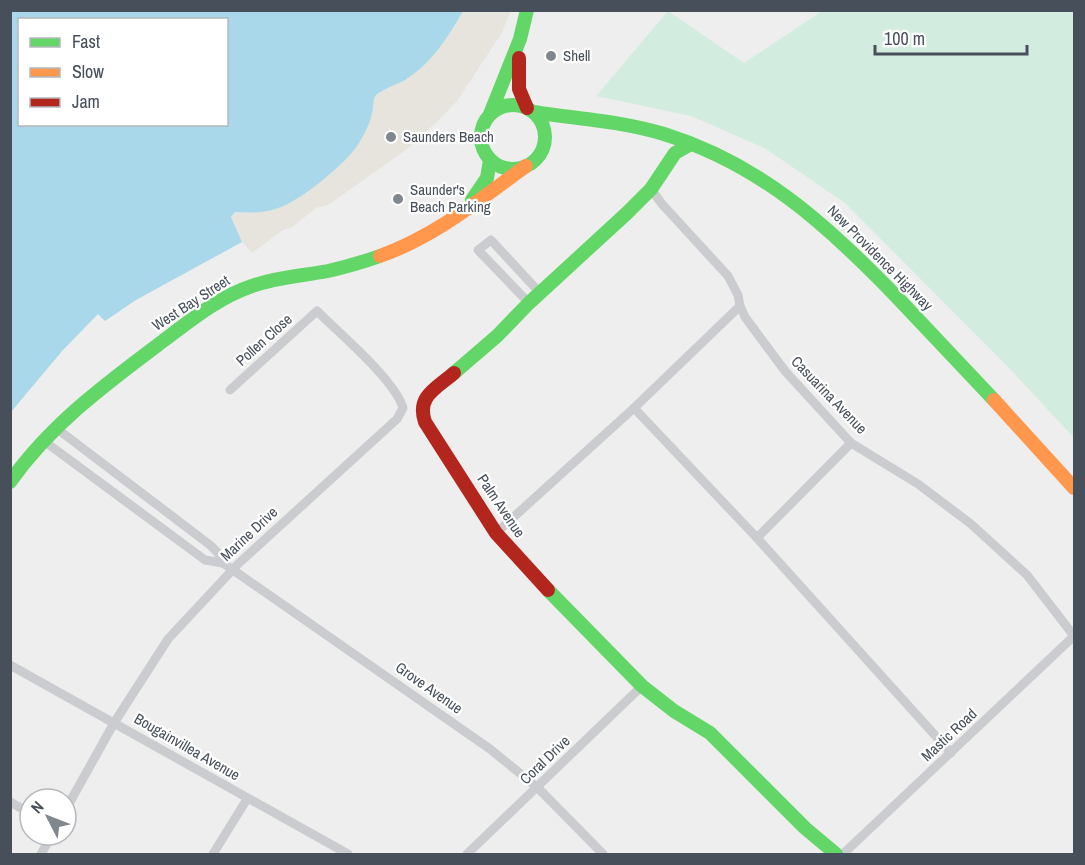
<svg xmlns="http://www.w3.org/2000/svg" width="1085" height="865" font-family="'Archivo Narrow',sans-serif">
<style>
.green{fill:#d2eddf}
.sand{fill:#e6e4dd}
.water{fill:#a8d8ea;fill-rule:evenodd}
.lines{fill:none;stroke-linecap:round;stroke-linejoin:round}
.street{stroke:#cacccf;stroke-width:9}
.fast{stroke:#63d668;stroke-width:14}
.slow{stroke:#ff974d;stroke-width:14}
.jam{stroke:#b3261e;stroke-width:14}
.poi-dot{fill:#81878e;stroke:#fff;stroke-width:2}
.labels{text-anchor:middle;stroke-width:4.5;stroke-linejoin:round;paint-order:stroke}
.poi-label{font-size:15px;fill:#464f5a;stroke:#fff;text-anchor:start}
.street-label{font-size:15px;fill:#464f5a;stroke:#fff}
</style>
<rect width="100%" height="100%" fill="#efeeee"/>
<!-- green -->
<polygon class="green" points="668,11 744,63 822,11 1074,11 1074,438 1009,368 845,203 766,149 691,116 596,96"/>
<!-- sand -->
<polygon class="sand" points="463,11 511,11 501,34 457,101 441,118 406,150 328,205 316,208 291,228 283,230 252,253 242,242 231,216 235,212 252,213 283,206 310,189 341,164 372,113 373,99 376,95 452,30"/>
<!-- water -->
<path class="water" d="M 11,10 L 463,10 L 463,11 C 449,36 431,64 405,80 C 396,85 385,88 376,95 C 372,101 374,106 372,113 C 370,124 363,137 357,146 C 344,165 302,199 281,207 C 266,213 251,213 235,212 L 231,217 L 242,242 L 136,300 L 105,321 L 98,314 L 63,350 L 11,412 ZM 20,20 L 226,20 L 226,124 L 20,124 Z"/>
<g class="lines">
<!-- street -->
<g class="street">
<polyline points="651,189 662,204 728,276 738,295 740,306 745,317 785,371 851,443 918,484 971,524 1027,575 1074,636"/>
<polyline points="529,303 478,250 491,240 540,293"/>
<polyline points="634,408 757,538 951,753"/>
<polyline points="56,428 210,545 218,553 223,563 490,749 538,788 603,854"/>
<polyline points="44,441 205,560 223,563"/>
<polyline points="496,533 634,408 740,306"/>
<polyline points="757,538 851,443"/>
<polyline points="10,665 348,854"/>
<polyline points="10,802 30,813"/>
<path d="M 66,809 L 114,723 L 168,639 L 238,564 L 397,419 L 403,408 C 395,380 340,334 317,311 L 230,390"/>
<polyline points="41,854 52,835"/>
<polyline points="213,854 247,799"/>
<polyline points="467,854 642,686"/>
<polyline points="843,854 1074,636"/>
</g>
<!-- fast -->
<g class="fast">
<circle cx="513" cy="137" r="32"/>
<path d="M 534,112 C 578,119 622,121 664,134 C 760,164 826,224 894,294 C 927,329 961,365 994,400"/>
<polyline points="490,114 520,39 527,10"/>
<polyline points="472,200 487,178 490,160"/>
<polyline points="454,373 497,336 529,303 627,213 651,189 675,153 691,144"/>
<path d="M 10,482 C 51,424 107,383 163,341 C 191,320 219,297 252,286 C 277,277 302,276 328,271 C 346,267 363,262 380,256"/>
<polyline points="548,590 642,686 674,711 710,733 805,828 836,854"/>
</g>
<!-- slow -->
<g class="slow">
<path d="M 380,256 C 436,236 479,200 526,166"/>
<polyline points="994,400 1074,488"/>
</g>
<!-- jam -->
<g class="jam">
<polyline points="519,58 519,89 527,108"/>
<path d="M 454,373 C 437,388 416,396 425,422 L 496,533 L 548,590"/>
</g>
</g>
<!-- markers -->
<g class="poi-dot">
<circle cx="551" cy="56" r="6"/>
<circle cx="391" cy="137" r="6"/>
<circle cx="398" cy="199" r="6"/>
</g>
<g class="labels">
<!-- poi labels -->
<g class="poi-label">
<text x="563" y="61">Shell</text>
<text x="403" y="142">Saunders Beach</text>
<text x="410" y="195">Saunder's<tspan x="410" dy="17">Beach Parking</tspan></text>
</g>
<!-- street labels -->
<g class="street-label">
<text transform="translate(880 258) rotate(45)" y="5">New Providence Highway</text>
<text transform="translate(191 303) rotate(-33)" y="5">West Bay Street</text>
<text transform="translate(264 340) rotate(-42)" y="5">Pollen Close</text>
<text transform="translate(829 395) rotate(46)" y="5">Casuarina Avenue</text>
<text transform="translate(501 506) rotate(56)" y="5">Palm Avenue</text>
<text transform="translate(249 534) rotate(-43)" y="5">Marine Drive</text>
<text transform="translate(429 688) rotate(35)" y="5">Grove Avenue</text>
<text transform="translate(949 735) rotate(-43)" y="5">Mastic Road</text>
<text transform="translate(187 747) rotate(30)" y="5">Bougainvillea Avenue</text>
<text transform="translate(545 760) rotate(-44)" y="5">Coral Drive</text>
</g>
</g>
<!-- border -->
<rect width="1085" height="865" fill="none" stroke="#464f5a" stroke-width="24"/>
<!-- legend -->
<rect x="18" y="18" width="210" height="108" fill="#ffffff" stroke="#b5b9bd" stroke-width="1.5"/>
<rect x="30" y="38" width="30" height="9" fill="#63d668" stroke="#b5b9bd" stroke-width="1.5"/>
<text x="72" y="48" font-size="18" fill="#464f5a">Fast</text>
<rect x="30" y="68" width="30" height="9" fill="#ff974d" stroke="#b5b9bd" stroke-width="1.5"/>
<text x="72" y="78" font-size="18" fill="#464f5a">Slow</text>
<rect x="30" y="98" width="30" height="9" fill="#b3261e" stroke="#b5b9bd" stroke-width="1.5"/>
<text x="72" y="108" font-size="18" fill="#464f5a">Jam</text>
<!-- north arrow -->
<g transform="translate(48 817) rotate(312)"><circle r="28" fill="#ffffff" stroke="#b5b9bd" stroke-width="1.5"/>
<path d="M0-4.5L10 22L0 15L-10 22Z" fill="#81878e"/>
<text y="-9" font-size="16" font-weight="bold" text-anchor="middle" fill="#464f5a">N</text>
</g>
<!-- scale -->
<path d="M875 45v9h152v-9" fill="none" stroke="#464f5a" stroke-width="3"/>
<text x="884" y="45" font-size="18" fill="#464f5a" stroke="#ffffff" stroke-width="4.5" paint-order="stroke">100 m</text>
</svg>
